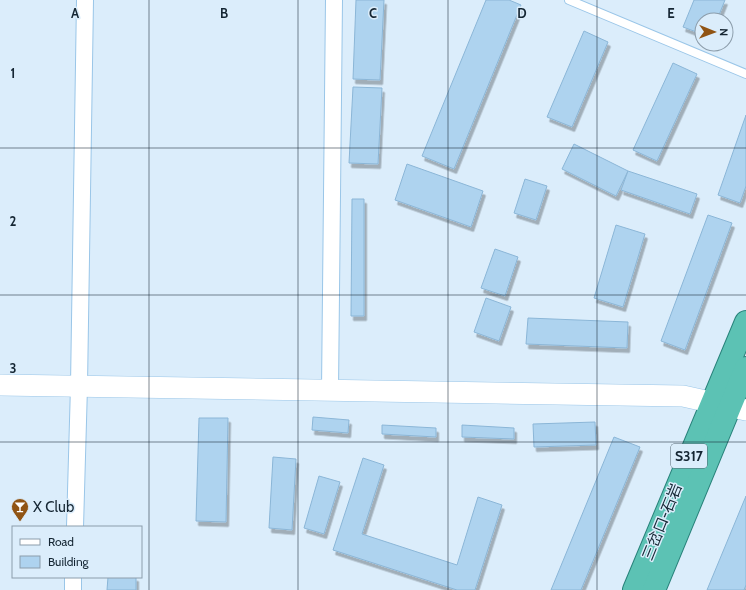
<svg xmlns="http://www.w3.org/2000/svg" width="746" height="590" font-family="Cabin,'Noto Sans SC',sans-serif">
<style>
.building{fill:#aed3ef;stroke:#8bb6d7;filter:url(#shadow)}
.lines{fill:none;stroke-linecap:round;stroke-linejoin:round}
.service-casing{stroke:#9ac6e8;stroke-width:10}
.minor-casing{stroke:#9ac6e8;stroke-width:18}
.tertiary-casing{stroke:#9ac6e8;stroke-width:22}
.trunk-casing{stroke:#28827a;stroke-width:24}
.service{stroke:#fff;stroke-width:8}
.minor{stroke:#fff;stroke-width:16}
.tertiary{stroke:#fff;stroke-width:21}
.trunk{stroke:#5cc2b4;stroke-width:22}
.grid{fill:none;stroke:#152633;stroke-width:1;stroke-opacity:0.55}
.labels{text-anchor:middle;stroke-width:3;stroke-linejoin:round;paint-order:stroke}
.shield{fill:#dbedfb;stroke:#50626f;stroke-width:1}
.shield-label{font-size:14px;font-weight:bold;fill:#152633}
.poi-label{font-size:15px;fill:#152633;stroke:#dbedfb;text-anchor:start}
.street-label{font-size:15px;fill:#152633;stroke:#dbedfb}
.grid-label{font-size:13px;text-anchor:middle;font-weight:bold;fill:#152633;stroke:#dbedfb;stroke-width:3;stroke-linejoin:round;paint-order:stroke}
</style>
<defs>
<filter id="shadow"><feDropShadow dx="2.5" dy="4.5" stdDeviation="0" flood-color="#0004"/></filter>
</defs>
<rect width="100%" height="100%" fill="#dbedfb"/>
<!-- building -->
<g class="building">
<polygon points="356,0 384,0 380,80 353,79"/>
<polygon points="486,0 509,0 521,5 454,169 422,156"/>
<polygon points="694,0 725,0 717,20 702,20 702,34 683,27"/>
<polygon points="584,31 608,42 572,127 547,117"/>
<polygon points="673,63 697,74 657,161 633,150"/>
<polygon points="353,87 382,88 378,164 349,163"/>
<polygon points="746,115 746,186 740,203 718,195"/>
<polygon points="574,144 628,171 616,196 562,169"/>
<polygon points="407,164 483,191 471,227 395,200"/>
<polygon points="628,171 697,194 690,214 621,190"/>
<polygon points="525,179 547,186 536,220 514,213"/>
<polygon points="352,199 364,199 364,316 351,316"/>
<polygon points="708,215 732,223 685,350 661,341"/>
<polygon points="616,225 645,234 623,307 594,298"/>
<polygon points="495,249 518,257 505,296 481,288"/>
<polygon points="486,298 511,307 499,341 474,332"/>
<polygon points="528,318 628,322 627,348 526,344"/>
<polygon points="313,417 349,420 348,433 312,430"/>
<polygon points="199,418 228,418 226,522 196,521"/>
<polygon points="595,422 596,445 534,447 533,424"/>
<polygon points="382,425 436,428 436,437 382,434"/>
<polygon points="462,425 514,428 514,439 462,437"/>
<polygon points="614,437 640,447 581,590 551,590"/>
<polygon points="273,457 296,459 292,530 269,528"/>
<polygon points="363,458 384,465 362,534 457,565 478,497 502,505 475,590 457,590 333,550"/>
<polygon points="319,476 340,482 324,534 304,528"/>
<polygon points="746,496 746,585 744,590 707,590"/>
<polygon points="108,577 136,577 136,590 107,590"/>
</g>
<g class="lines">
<defs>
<polyline id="service" points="569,0 746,74"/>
<g id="minor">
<polyline points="330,390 334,0"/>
<polyline points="75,527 79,386 85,0"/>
<polyline points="73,590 73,577"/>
</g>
<polyline id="tertiary" points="0,385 683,396 746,410"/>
<g id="trunk">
<polyline points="634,590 746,322"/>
<polyline points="654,590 746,368"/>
</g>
</defs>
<!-- service casing -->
<use href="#service" class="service-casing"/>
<!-- minor casing -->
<use href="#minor" class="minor-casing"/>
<!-- tertiary casing -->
<use href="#tertiary" class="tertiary-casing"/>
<!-- trunk casing -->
<use href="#trunk" class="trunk-casing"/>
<!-- service -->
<use href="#service" class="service"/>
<!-- minor -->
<use href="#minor" class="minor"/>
<!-- tertiary -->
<use href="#tertiary" class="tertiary"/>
<!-- trunk -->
<use href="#trunk" class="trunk"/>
</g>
<!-- grid -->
<path class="grid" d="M 149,0 L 149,590M 298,0 L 298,590M 448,0 L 448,590M 597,0 L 597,590M 0,148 L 746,148M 0,295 L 746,295M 0,442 L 746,442"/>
<!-- icons -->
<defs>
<symbol id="bar-pin" viewBox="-11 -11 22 30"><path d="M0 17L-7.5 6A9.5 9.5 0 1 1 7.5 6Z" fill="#905414" stroke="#dbedfb"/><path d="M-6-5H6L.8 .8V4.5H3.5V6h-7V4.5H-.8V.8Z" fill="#fff"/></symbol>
</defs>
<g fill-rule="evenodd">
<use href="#bar-pin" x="10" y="497" width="20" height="27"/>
</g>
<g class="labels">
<!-- shield labels -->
<rect class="shield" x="671" y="444" width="36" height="24" rx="3"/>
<g class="shield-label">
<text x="689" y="461">S317</text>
</g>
<!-- poi labels -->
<g class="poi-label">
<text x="33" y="512">X Club</text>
</g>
<!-- street labels -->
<g class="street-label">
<text transform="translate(662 522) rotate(-68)" y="5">三岔口-石岩</text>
</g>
</g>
<g class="grid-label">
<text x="75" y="18">A</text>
<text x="224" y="18">B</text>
<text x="373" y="18">C</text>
<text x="522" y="18">D</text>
<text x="671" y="18">E</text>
<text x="13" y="78">1</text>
<text x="13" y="226">2</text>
<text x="13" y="373">3</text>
</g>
<!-- legend -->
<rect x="12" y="526" width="130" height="52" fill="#dbedfb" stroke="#8c9dab"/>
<rect x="20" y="539" width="20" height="6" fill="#ffffff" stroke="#8c9dab"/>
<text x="48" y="546" font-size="12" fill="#152633">Road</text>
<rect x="20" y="556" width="20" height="12" fill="#aed3ef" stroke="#8c9dab"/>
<text x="48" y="566" font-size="12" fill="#152633">Building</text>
<!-- north arrow -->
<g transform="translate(714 32) rotate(91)"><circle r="19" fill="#dbedfb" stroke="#8c9dab"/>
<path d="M0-3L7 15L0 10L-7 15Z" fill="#905414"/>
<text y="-6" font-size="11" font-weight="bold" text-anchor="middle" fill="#152633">N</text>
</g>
</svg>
